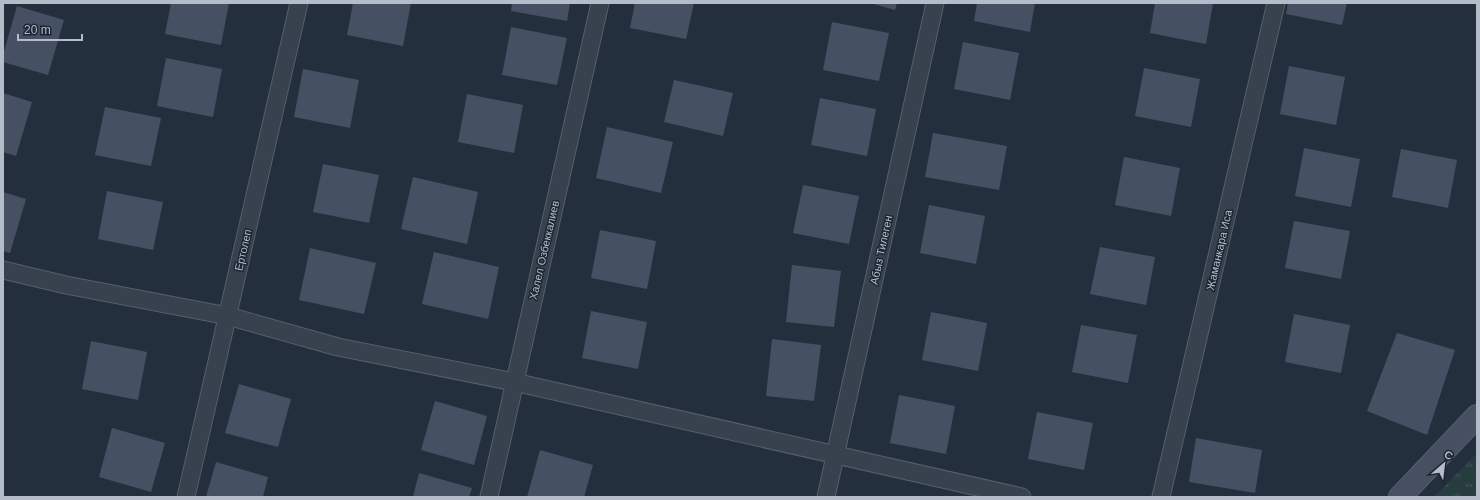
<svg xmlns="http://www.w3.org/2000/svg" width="1480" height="500" font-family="Helvetica,sans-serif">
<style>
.grass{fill:url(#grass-tufts)}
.building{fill:#455162}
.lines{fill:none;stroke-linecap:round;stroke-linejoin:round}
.street-casing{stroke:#565f6c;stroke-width:19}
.secondary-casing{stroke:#565f6c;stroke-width:24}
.street{stroke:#38414e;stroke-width:17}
.secondary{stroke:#465061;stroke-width:22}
.labels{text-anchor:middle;stroke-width:3;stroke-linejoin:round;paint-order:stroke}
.street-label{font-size:11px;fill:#b4bcc9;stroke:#1d2633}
</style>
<defs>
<pattern id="grass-tufts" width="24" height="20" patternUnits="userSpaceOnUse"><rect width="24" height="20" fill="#263c3f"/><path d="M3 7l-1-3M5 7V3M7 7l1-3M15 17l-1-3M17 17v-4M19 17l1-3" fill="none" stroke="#435659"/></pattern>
</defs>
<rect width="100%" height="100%" fill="#242f3e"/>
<!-- grass -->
<polygon class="grass" points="1477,453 1477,497 1434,497"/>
<!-- building -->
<g class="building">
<polygon points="171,3 229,3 221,45 165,34"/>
<polygon points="353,3 411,3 403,46 347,35"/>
<polygon points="512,3 570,3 567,21 511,11"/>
<polygon points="635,3 694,3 686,39 630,28"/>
<polygon points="870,3 897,3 895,10"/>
<polygon points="977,3 1035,3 1030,32 974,21"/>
<polygon points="1155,3 1213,3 1206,44 1150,33"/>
<polygon points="1288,3 1347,3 1342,25 1286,14"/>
<polygon points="17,6 64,20 48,75 3,62 3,55"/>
<polygon points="832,22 889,33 879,81 823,70"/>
<polygon points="511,27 567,38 557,85 502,75"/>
<polygon points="963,42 1019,53 1010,100 954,89"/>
<polygon points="166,58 222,69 213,117 157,106"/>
<polygon points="1289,66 1345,77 1336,125 1280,114"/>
<polygon points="1144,68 1200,79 1191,127 1135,116"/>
<polygon points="303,69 359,80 350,128 294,117"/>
<polygon points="674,80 733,93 723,136 664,122"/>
<polygon points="3,93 32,102 16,156 3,152"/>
<polygon points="467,94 523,105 514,153 458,142"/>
<polygon points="820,98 876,109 867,156 811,145"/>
<polygon points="105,107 161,118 151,166 95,155"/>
<polygon points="607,127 673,142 661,193 596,178"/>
<polygon points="933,133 1007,146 999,190 925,177"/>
<polygon points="1304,148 1360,159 1351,207 1295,196"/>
<polygon points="1401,149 1457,160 1448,208 1392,197"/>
<polygon points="1124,157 1180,168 1171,216 1115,205"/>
<polygon points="323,164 379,175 369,223 313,212"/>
<polygon points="413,177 478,192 467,244 401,229"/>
<polygon points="803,185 859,196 849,244 793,233"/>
<polygon points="107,191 163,202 153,250 98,239"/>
<polygon points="3,192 26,199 10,253 3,251"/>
<polygon points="929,205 985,216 976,264 920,253"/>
<polygon points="1294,221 1350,231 1341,279 1285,268"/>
<polygon points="600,230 656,241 647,289 591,278"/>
<polygon points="1100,247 1155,257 1146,305 1090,294"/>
<polygon points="310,248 376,263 364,314 299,300"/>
<polygon points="434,252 499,267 488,319 422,304"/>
<polygon points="792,265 841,271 834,327 786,322"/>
<polygon points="591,311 647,322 638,369 582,358"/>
<polygon points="931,312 987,323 978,371 922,360"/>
<polygon points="1294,314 1350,325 1341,373 1285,362"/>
<polygon points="1081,325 1137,335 1128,383 1072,372"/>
<polygon points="1397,333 1455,350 1427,435 1367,411"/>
<polygon points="772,339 821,345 814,401 766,396"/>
<polygon points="91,341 147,352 138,400 82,389"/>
<polygon points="239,384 291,399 278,447 225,433"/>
<polygon points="899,395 955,406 946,454 890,443"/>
<polygon points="435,401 487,416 474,465 421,450"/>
<polygon points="1037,412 1093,423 1084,470 1028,459"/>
<polygon points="112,428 165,443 151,492 99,477"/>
<polygon points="1196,438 1262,450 1255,493 1189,482"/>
<polygon points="540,450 593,465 584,497 527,497"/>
<polygon points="216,462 268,477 263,497 206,497"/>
<polygon points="419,473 472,488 469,497 413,497"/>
</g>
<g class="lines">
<defs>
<g id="street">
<polyline points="3,270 66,285 228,316 338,347 514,382 1022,497"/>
<polyline points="186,497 299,3"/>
<polyline points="489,497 600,3"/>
<polyline points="826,497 935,3"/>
<polyline points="1161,497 1276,3"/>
</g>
<polyline id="secondary" points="1400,497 1477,416"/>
</defs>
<!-- street casing -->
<use href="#street" class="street-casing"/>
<!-- secondary casing -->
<use href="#secondary" class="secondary-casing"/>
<!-- street -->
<use href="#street" class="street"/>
<!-- secondary -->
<use href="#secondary" class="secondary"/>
</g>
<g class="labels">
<!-- street labels -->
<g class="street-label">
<text transform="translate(243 250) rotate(-77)" y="4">Ертолеп</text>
<text transform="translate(544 250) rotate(-77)" y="4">Халел Озбеккалиев</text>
<text transform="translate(881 250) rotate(-78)" y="4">Абыз Тилеген</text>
<text transform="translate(1219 250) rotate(-77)" y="4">Жаманкара Иса</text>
</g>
</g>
<!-- border -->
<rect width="1480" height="500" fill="none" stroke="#b4bcc9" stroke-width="8"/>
<!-- north arrow -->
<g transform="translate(1444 464) rotate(28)" stroke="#1d2633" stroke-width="3" paint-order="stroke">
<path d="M0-3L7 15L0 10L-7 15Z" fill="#b4bcc9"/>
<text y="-6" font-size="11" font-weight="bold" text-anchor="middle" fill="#b4bcc9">С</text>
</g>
<!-- scale -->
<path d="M18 34v6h64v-6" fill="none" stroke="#b4bcc9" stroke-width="2"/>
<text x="24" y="34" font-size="12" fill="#b4bcc9" stroke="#1d2633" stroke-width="3" paint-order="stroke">20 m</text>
</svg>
